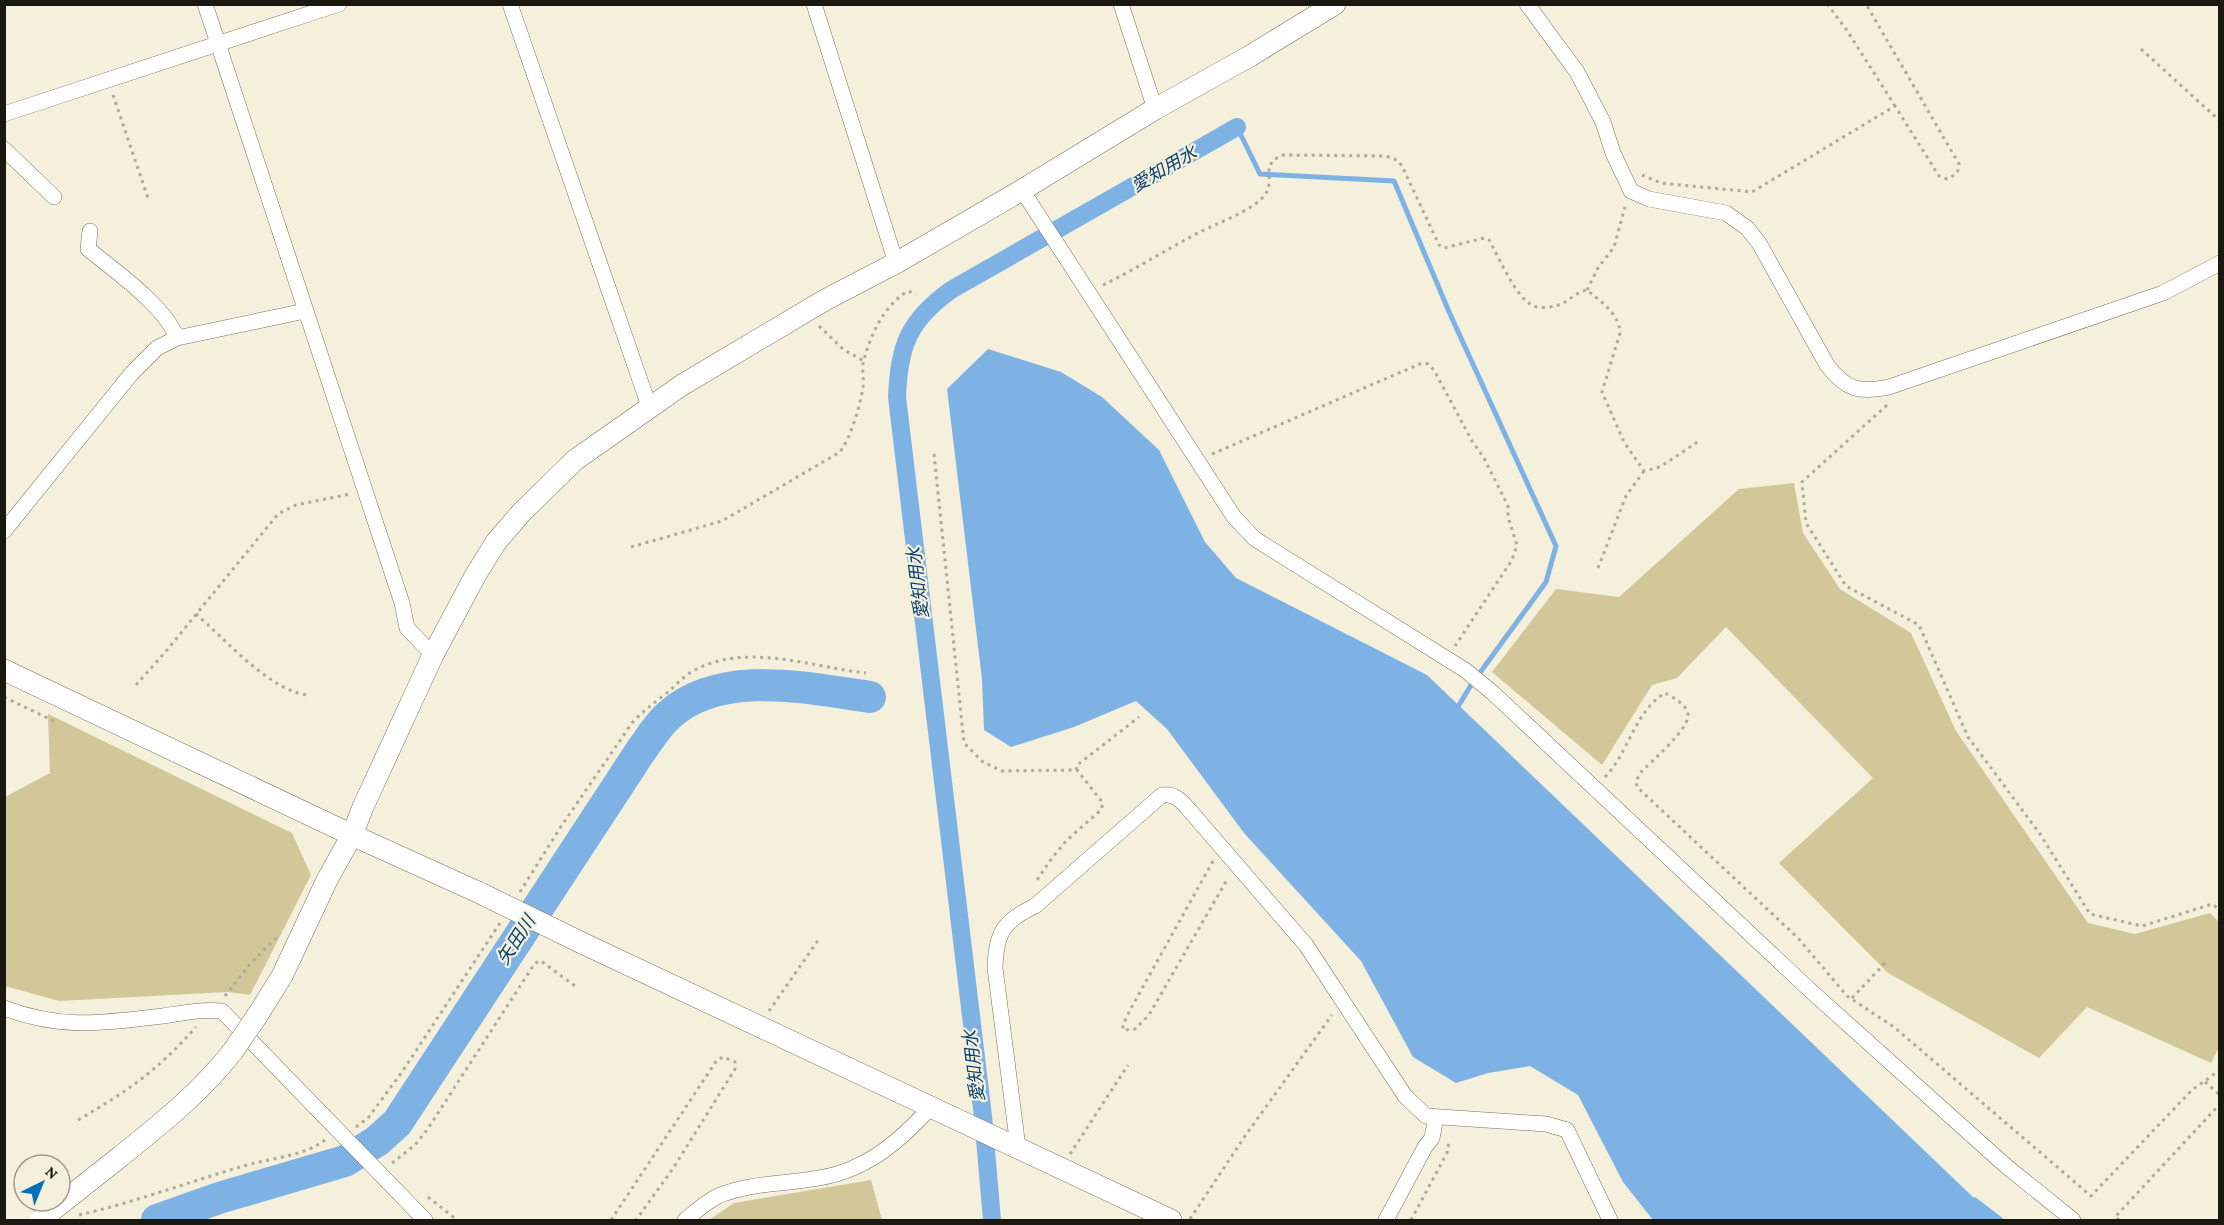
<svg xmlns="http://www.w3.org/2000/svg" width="2224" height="1225" font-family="'Crimson Pro','Noto Sans JP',serif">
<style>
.green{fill:#d1c798}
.water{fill:#7eb1e4}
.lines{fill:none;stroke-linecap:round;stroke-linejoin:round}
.stream{stroke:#7eb1e4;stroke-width:5}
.canal{stroke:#7eb1e4;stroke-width:18}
.river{stroke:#7eb1e4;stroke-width:32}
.street-casing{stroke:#767260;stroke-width:16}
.secondary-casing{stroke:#767260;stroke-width:22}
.path{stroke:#afab9a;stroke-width:3;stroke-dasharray:3 4.5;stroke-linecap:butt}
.street{stroke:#fff;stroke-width:15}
.secondary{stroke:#fff;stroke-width:21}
.secondary-bridge-casing{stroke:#767260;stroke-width:22;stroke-linecap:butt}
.secondary-bridge{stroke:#fff;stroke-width:21}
.labels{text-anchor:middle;stroke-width:4.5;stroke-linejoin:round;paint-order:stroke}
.water-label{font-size:18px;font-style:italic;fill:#064170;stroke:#f5f0db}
</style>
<rect width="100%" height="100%" fill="#f5f0db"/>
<!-- green -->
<g class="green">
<polygon points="1794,483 1803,533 1840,589 1911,633 1956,731 2088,923 2135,934 2210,913 2219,922 2219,1047 2211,1063 2087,1007 2039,1058 1888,973 1779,863 1873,778 1726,627 1677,678 1652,685 1602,765 1492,672 1556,589 1619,597 1739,489"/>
<polygon points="48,714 292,833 311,875 250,995 228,992 59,1001 5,986 5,797 50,773"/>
<polygon points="871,1180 882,1220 709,1220 734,1203"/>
</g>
<!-- water -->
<polygon class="water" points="988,349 1061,372 1102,397 1159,450 1205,542 1236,578 1427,675 1997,1220 1653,1220 1623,1182 1578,1095 1530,1066 1488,1073 1456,1083 1413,1057 1361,961 1244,833 1167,729 1136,701 1074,727 1011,747 984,730 982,679 947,389"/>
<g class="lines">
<!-- stream -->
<g class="stream">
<polyline points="1237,127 1260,174 1394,181 1450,314 1556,546 1546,582 1471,685 1456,710"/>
<polyline points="1975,1200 2001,1220"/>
</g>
<!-- canal -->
<path class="canal" d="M 992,1220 L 983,1116 L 897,397 C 899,346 908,321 951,290 L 1237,127"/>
<!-- river -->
<path class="river" d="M 157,1220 L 219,1198 L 345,1161 L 377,1141 L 397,1123 L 642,749 C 650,738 658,725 668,716 C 720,668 807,688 870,697"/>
<defs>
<g id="street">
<polyline points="205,4 402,603 407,628 433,655"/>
<polyline points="510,4 650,409"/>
<polyline points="814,4 896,263"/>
<polyline points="1121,4 1155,109"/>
<path d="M 1527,4 L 1577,72 L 1603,122 L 1613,153 L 1631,191 L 1649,199 L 1726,213 L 1747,228 L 1759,243 L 1827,365 C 1846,390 1859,393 1889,387 L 2163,293 L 2220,263"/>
<polyline points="4,114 339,4"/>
<polyline points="4,149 54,197"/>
<polyline points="1022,190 1234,517 1255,539 1465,670 1493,693 1812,992 2006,1166 2073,1220"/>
<path d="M 90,231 L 88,249 C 115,271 165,306 177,338"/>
<polyline points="4,531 132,373 157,348 177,338 305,311"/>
<path d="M 4,1008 C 62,1030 104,1023 163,1016 C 183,1013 202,1009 222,1011 L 425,1220"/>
<path d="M 1018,1147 L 995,968 C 996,933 1003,921 1035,906 L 1162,795 C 1176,793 1182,802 1191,812 L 1306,945 L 1405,1096 L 1426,1116 L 1546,1124 L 1567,1130 L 1610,1220"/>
<path d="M 685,1220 C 695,1212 706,1202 718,1196 C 760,1178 811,1187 853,1168 C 884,1155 909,1131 932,1106"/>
<polyline points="1386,1220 1425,1147 1432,1138 1436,1117"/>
</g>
<g id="secondary">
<polyline points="4,670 352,835 480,893"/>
<polyline points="582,943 1171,1220"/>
<polyline points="257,1016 282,976 327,880 352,835 363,807 433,655 475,576 496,542 521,513 575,460 682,385 825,300 896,263 1022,190 1155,109 1250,56 1335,4"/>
<path d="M 121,1156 C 161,1124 201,1092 233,1051"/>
</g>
</defs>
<!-- street casing -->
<use href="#street" class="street-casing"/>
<!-- secondary casing -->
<use href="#secondary" class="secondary-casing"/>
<!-- path -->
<g class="path">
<polyline points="1827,4 1846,29 1895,106"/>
<polyline points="2141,49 2220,121"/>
<polyline points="113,95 149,201"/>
<path d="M 1642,175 L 1661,183 L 1752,192 L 1895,106 L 1939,176 L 1947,179 C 1955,175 1959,173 1959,164 L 1866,4"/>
<path d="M 1103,285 C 1136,269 1167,249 1200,232 C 1217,223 1252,211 1264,196 C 1271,188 1269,176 1269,166 L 1275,159 L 1283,155 L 1386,156 L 1397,160 L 1402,166 L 1439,245 L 1444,248 L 1484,238 L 1489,240 C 1499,257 1516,299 1534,306 C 1541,309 1551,307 1558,305 C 1569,302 1575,292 1587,290 C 1601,302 1619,313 1620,333 L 1602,392 L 1624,442 L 1644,471 L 1660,467 L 1699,441"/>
<polyline points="1587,290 1598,268 1614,247 1625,207"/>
<polyline points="819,326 844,350 864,361"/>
<polyline points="1887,405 1802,482 1806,523 1846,586 1919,625 1968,737 2040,834 2090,914 2142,926 2212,904 2220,910"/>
<polyline points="934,454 964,743 983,762 1002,771 1077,770 1103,803 1101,810 1067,840 1052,858 1035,883"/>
<polyline points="1212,454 1422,363 1428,364 1434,370 1472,441 1484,458 1508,506 1508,517 1517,545 1512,560 1455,646"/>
<path d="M 631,547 L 722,521 L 840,452 C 851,437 860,406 863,387 C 864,379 862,371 863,364 C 869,337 884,305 908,291 L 916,294"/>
<polyline points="1598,568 1626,496 1644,471"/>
<path d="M 196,614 C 225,639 269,690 307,695"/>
<polyline points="136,685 167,650 278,514 296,505 350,494"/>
<polyline points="4,697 56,722"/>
<polyline points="1077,770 1076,766 1139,717"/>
<path d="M 1605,777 C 1629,752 1635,711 1665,693 C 1673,697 1689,706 1688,716 C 1687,731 1652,761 1641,772 L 1636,781 L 1637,787 L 1798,938 L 1847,996 L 1894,1027 L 2091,1196 L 2192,1090 L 2220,1070"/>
<polyline points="1213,861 1130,1010 1123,1025 1123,1030 1135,1029 1149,1015 1228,878"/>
<path d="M 520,892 L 560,828 L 632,723 C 643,711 654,703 667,693 C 675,686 682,678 691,672 C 745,641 810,667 866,673"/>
<polyline points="225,996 250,964 278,936"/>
<polyline points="1852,998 1888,960"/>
<polyline points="769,1011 819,939"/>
<polyline points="2205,1082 2220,1095"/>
<path d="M 78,1120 C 128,1091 158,1070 196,1027"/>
<polyline points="356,1127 368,1118 402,1072 500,923"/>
<polyline points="1070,1154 1128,1065"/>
<polyline points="392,1163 415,1145 427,1130 535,963 541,961 575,986"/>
<polyline points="428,1197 457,1220"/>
<path d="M 79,1215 C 136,1202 191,1181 247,1165 C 272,1158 304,1156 325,1140"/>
<polyline points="1190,1219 1245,1136 1332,1015"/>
<polyline points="611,1220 717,1060 723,1057 735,1062 735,1069 674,1167 636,1220"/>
<polyline points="1411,1220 1447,1153 1449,1142"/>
<polyline points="2119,1220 2115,1217 2220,1104"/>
</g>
<!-- street -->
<use href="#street" class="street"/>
<!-- secondary -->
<use href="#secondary" class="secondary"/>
<defs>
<g id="secondary-bridge">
<polyline points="480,893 582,943"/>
<polyline points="233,1051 257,1016"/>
<polyline points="40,1220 121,1156"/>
</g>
</defs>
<!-- secondary-bridge casing -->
<use href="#secondary-bridge" class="secondary-bridge-casing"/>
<!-- secondary-bridge -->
<use href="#secondary-bridge" class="secondary-bridge"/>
</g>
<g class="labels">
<!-- water labels -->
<g class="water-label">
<text transform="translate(1164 169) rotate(-30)" y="6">愛知用水</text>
<text transform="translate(918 583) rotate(-97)" y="6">愛知用水</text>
<text transform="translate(516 940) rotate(-57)" y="6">矢田川</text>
<text transform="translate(974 1066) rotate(-97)" y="6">愛知用水</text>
</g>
</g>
<!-- border -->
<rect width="2224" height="1225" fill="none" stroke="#1a1911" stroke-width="12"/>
<!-- north arrow -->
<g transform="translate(42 1183) rotate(43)"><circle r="28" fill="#f5f0db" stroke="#9d9a8a" stroke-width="1.5"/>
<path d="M0-4.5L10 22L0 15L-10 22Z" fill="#076fba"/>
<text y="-9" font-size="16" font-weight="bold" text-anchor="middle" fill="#1a1911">N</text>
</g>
</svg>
